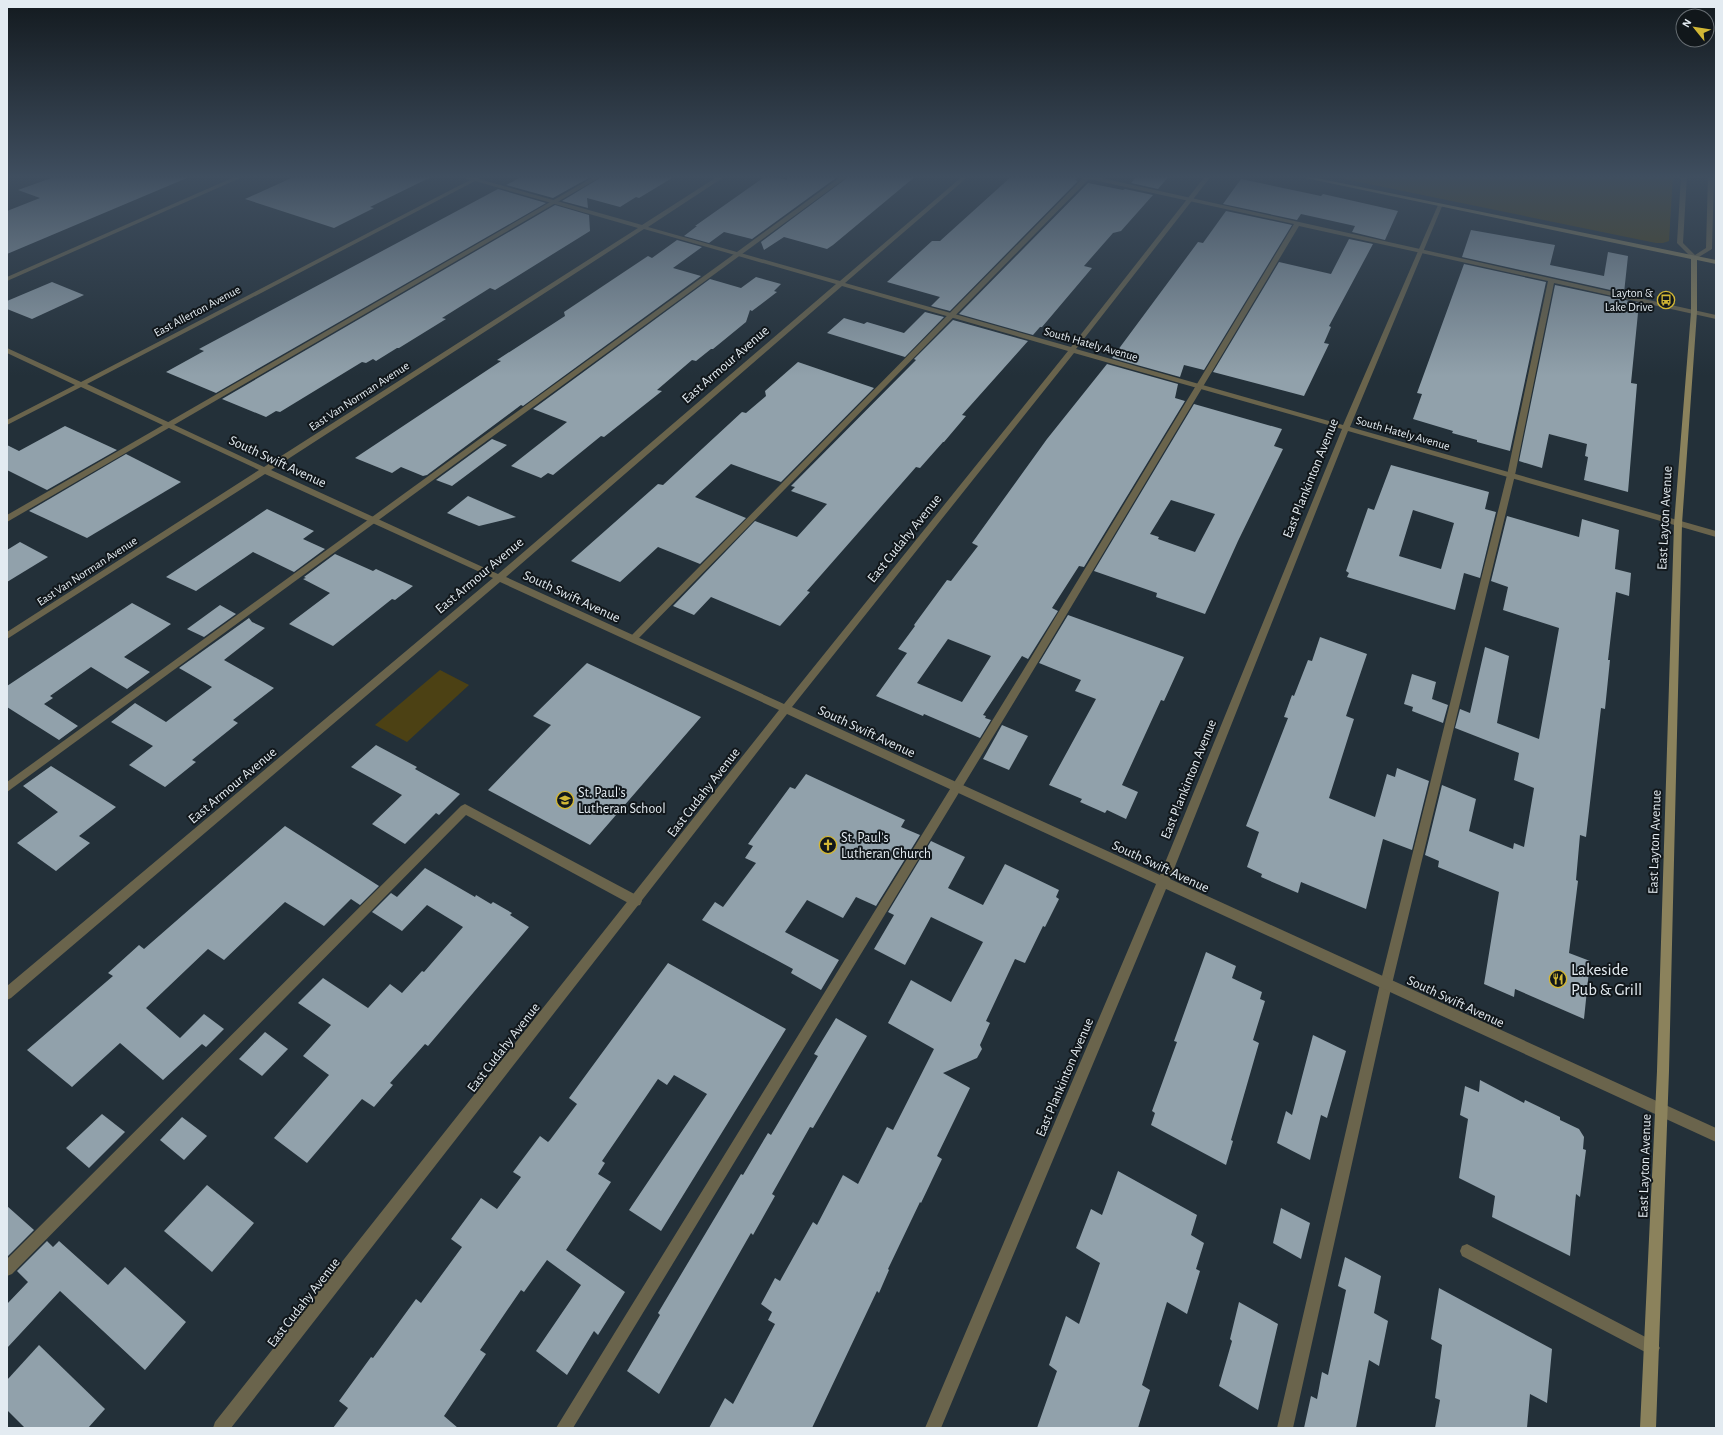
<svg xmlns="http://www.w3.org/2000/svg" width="1723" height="1435" font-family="'Alegreya Sans',sans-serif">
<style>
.green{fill:#4c4114}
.building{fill:#91a1ab;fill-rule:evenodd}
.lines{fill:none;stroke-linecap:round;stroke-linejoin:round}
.service{fill:#6a644c;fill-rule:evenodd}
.minor{fill:#6a644c;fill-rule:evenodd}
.secondary{fill:#8b825c;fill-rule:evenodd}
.labels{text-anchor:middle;stroke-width:4;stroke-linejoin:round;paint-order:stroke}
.far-poi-label{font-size:12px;fill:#e3ebf1;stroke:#11171b;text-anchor:end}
.far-street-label{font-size:12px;fill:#e3ebf1;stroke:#11171b}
.street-label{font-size:14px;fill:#e3ebf1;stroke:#11171b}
.poi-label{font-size:14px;fill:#e3ebf1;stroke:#11171b;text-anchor:start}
.near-poi-label{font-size:17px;fill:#e3ebf1;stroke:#11171b;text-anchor:start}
</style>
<rect width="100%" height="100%" fill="#233039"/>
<!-- green -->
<g class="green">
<polygon points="1325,175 1673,175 1669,241 1663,243 1656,243"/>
<polygon points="440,670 469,685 407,742 375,725"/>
</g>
<!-- building -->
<g class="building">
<polygon points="66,175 194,175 7,254 7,211 40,198 18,190 54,177 58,178"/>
<polygon points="298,175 435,175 370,207 374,208 334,228 245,199"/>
<polygon points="525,175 594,175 553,198 506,185"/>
<polygon points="605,175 677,175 639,198 636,197 620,207 587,198 588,208 562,201"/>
<polygon points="767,175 787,180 788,175 840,175 752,239 724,232 709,243 684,236 697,226 695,226"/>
<polygon points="851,175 917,175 833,245 827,249 784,237 764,250 761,242"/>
<polygon points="1013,175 1076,175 1078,177 1075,180 1078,181 950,311 931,306 940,297 887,282 932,241 940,241"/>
<polygon points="1138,175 1170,175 1158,189 1131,183"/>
<polygon points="1241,179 1321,196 1323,194 1398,211 1385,240 1352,232 1355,226 1301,214 1297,220 1223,204"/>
<polygon points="1088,183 1123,190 1125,189 1153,195 1121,231 1113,233 1084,266 1092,268 1042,327 1040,327 1033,335 959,314"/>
<polygon points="498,189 546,203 216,393 166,372 204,351 199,349"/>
<polygon points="555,205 589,215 590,231 495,290 490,288 442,318 446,319 399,348 397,348 376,361 373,359 366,363 362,362 280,412 276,411 266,417 222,399"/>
<polygon points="1226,211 1292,225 1204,370 1184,365 1180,377 1112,358 1198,242 1203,243"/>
<polygon points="1471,230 1555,245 1550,265 1604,276 1608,252 1628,256 1624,293 1462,257"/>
<polygon points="1349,239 1373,244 1329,326 1331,327 1324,343 1329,344 1304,396 1213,372 1279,262 1331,274"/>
<polygon points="677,240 702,247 673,268 701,276 523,406 521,405 427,475 423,476 401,467 392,473 355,458 501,361 497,360 565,316 564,312 648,256 652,258"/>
<polygon points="1464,264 1546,282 1510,451 1477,442 1477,440 1452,433 1453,431 1413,419 1422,394 1417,393"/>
<polygon points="756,277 781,284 774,291 777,292 752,311 750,310 746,322 713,349 711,349 696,361 692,360 657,390 662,391 604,437 601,436 553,475 548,473 541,478 511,466 567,422 533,409 710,279 741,288"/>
<polygon points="52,282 84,295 32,319 7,309 7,301"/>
<polygon points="1555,285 1639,303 1631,383 1637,384 1628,492 1584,480 1588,457 1585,456 1587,444 1549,434 1542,468 1519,461"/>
<polygon points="925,312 944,317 905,357 827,333 844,318 864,324 867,322 904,333"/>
<polygon points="953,320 1028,341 962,415 966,416 944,442 943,442 920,468 916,467 807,591 810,592 780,626 711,597 694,615 673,606 755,521 797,537 827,504 791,491 795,487 791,486 916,360 914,359"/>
<polygon points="798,362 874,388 781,482 731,464 695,497 746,518 700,564 658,547 620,582 571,561 658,484 663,485 742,412 746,413 766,396 765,391"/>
<path d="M 1107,364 L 1178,384 L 1175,398 L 1185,401 L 1084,567 L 1079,566 L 1052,608 L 1058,611 L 1028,659 L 1022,656 L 983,715 L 986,716 L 985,718 L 991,720 L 980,738 L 924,714 L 923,716 L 876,696 L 907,653 L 898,649 L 915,626 L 914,625 L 947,580 L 951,581 L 978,546 L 972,543 L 1047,439 ZM 948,639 L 991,656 L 962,702 L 917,683 Z"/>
<path d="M 1194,404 L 1282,429 L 1274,446 L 1283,449 L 1238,541 L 1205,614 L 1156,597 L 1157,593 L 1094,571 ZM 1171,500 L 1215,514 L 1195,552 L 1158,539 L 1159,537 L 1150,534 Z"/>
<polygon points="65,426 117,450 47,490 7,470 7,445 19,451"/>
<polygon points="492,439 507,445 452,486 436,480"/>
<polygon points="126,454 181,482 87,538 29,511"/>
<path d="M 1391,465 L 1489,492 L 1485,509 L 1496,512 L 1480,578 L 1464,573 L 1455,610 L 1347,577 L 1349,573 L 1346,571 L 1368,508 L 1374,510 ZM 1413,510 L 1454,523 L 1441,569 L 1399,556 Z"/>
<polygon points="468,496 516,517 479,526 447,513"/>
<polygon points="267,509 314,531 303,539 325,549 294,572 253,552 196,591 166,577"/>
<polygon points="1507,516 1579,537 1582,519 1619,530 1615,569 1631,573 1629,596 1616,592 1608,660 1610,660 1605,709 1601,708 1586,837 1580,835 1576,880 1578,881 1569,953 1590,961 1584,1019 1515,989 1514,997 1484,984 1499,892 1438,867 1439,861 1425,855 1442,785 1476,799 1469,831 1513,849 1514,843 1524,847 1534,788 1514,780 1519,753 1455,728 1460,709 1470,713 1485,647 1509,656 1497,723 1539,739 1559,628 1503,610 1508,587 1491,581"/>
<polygon points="20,542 48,557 7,582 7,550"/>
<polygon points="335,554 373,571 376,569 413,586 395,600 392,599 333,646 289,624 330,593 303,579 306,578 304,577"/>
<polygon points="132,603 171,624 124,657 150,672 127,689 91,667 50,696 53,698 44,704 78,726 59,740 7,707 7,686"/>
<polygon points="220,605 236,614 204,637 187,629"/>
<polygon points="1068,615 1184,657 1164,701 1161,700 1122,785 1138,792 1126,819 1107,810 1105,813 1080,802 1082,799 1049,785 1096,699 1075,691 1081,680 1039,663"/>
<polygon points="249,618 252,622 265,628 224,660 274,688 233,720 238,723 192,760 196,762 165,787 129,765 153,746 111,722 135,703 166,722 212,687 179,668"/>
<polygon points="1320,637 1367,654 1346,716 1354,719 1329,798 1375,817 1387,774 1395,777 1397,768 1429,781 1412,850 1383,839 1366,909 1301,882 1298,893 1261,877 1262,874 1247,867 1259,832 1246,826 1288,718 1284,717 1292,695 1294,696 1308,660 1312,661"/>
<polygon points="587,663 701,717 590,845 488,790 551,725 533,716"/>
<polygon points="1412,674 1436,682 1432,699 1448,705 1443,723 1412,711 1413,707 1404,704"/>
<polygon points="1002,725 1028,736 1009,770 983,759"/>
<polygon points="376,745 417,767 415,769 460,794 439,815 436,813 405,844 372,824 402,795 351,767"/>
<polygon points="51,766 116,807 79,836 90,843 56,871 17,843 58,812 23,786"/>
<polygon points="806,774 905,820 901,827 920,835 876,906 856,897 843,918 807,900 785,932 839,960 821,990 791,973 793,969 702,920 715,902 723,907 756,863 745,858 753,846 748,844 790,787 795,789"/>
<polygon points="285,826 379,886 360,905 351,899 324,926 285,902 224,960 208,949 146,1008 180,1038 204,1014 224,1029 206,1047 202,1044 163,1080 120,1043 72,1087 27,1050 113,976 108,973 139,945 144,949"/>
<polygon points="931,841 965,857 948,888 983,905 1005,864 1059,890 1056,897 1059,899 1045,927 1043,926 1025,963 1015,959 986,1021 990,1023 980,1045 982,1049 977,1058 943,1073 970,1088 937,1156 942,1159 921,1203 920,1202 888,1269 889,1270 879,1293 877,1291 812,1428 709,1428 725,1398 733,1404 775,1324 768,1320 772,1312 761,1304 775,1278 780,1281 813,1222 817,1225 843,1175 858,1184 887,1127 893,1130 934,1049 888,1023 911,980 951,1002 983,942 931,917 905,965 874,949 894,915 888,912"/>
<polygon points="425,868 475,897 476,895 491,904 493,902 512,913 510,915 529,927 428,1046 425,1044 390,1083 393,1085 374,1107 362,1099 307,1163 274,1138 329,1075 303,1056 331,1025 298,1003 323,978 368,1008 390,984 402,993 422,971 424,972 463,927 427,905 402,931 372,912 391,893 397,897"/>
<polygon points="1206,952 1236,966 1232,978 1262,992 1260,999 1265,1001 1253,1040 1259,1043 1231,1140 1233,1141 1226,1165 1151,1125 1155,1113 1152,1111 1177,1042 1174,1041"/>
<polygon points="668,963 786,1029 661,1231 629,1210 707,1094 674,1075 667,1085 658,1079 602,1161 605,1163 598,1174 611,1182 566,1250 625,1292 598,1335 594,1331 567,1375 536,1351 581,1285 547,1260 524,1292 521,1290 480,1350 486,1354 444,1416 458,1428 333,1428 348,1408 339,1401 371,1357 373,1358 416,1299 421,1303 462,1247 451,1239 481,1198 497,1209 521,1177 513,1172 540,1136 548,1142 550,1140 577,1104 569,1098"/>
<polygon points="836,1018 867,1036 813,1128 810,1127 772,1194 775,1196 753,1235 751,1233 659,1394 627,1371 660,1315 658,1313 741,1174 743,1175 768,1133 771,1135 818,1056 814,1054"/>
<polygon points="265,1032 288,1049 262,1076 239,1059"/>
<polygon points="1313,1035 1346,1051 1327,1118 1321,1115 1310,1160 1277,1143 1286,1111 1292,1115"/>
<polygon points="1480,1080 1524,1103 1525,1100 1560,1117 1560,1120 1579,1129 1584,1137 1583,1149 1586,1150 1580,1197 1576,1194 1570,1256 1492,1217 1495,1196 1459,1178 1468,1119 1460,1115 1465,1086 1479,1092"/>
<polygon points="102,1114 125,1132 89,1168 66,1148"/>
<polygon points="182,1117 207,1136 184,1160 160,1140"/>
<polygon points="1118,1171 1197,1215 1191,1235 1204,1243 1196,1269 1200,1271 1187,1314 1167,1302 1142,1385 1150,1390 1138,1428 1037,1428 1057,1371 1049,1365 1066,1316 1079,1324 1100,1263 1076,1248 1091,1209 1102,1215"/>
<polygon points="207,1185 254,1223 212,1272 164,1231"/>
<polygon points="7,1206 34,1230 7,1257"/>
<polygon points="1281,1208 1310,1223 1301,1259 1273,1243"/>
<polygon points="47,1241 53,1247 59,1241 108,1285 125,1267 186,1322 145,1370 60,1291 7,1348 7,1304 28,1282 17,1271"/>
<polygon points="1345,1257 1381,1276 1374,1313 1388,1321 1379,1366 1369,1360 1356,1428 1304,1428 1311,1396 1317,1399 1322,1372 1328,1375 1346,1290 1338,1286"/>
<polygon points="1439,1288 1552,1349 1547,1403 1530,1394 1527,1428 1435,1428 1440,1400 1435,1398 1442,1345 1431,1339"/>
<polygon points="1239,1302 1278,1324 1258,1410 1219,1386 1232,1341 1230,1339"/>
<polygon points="39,1345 105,1409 88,1428 25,1428 7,1410 7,1380"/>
</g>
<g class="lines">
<!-- service -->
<g class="service">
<polygon points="597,175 604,175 7,522 7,515"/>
<polygon points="843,175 850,175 7,792 7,782"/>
<polygon points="1077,175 1088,175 1716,315 1716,319 1554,283 1515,475 1392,984 1293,1428 1277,1428 1380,984 1507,475 1548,281 1299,226 1028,679 573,1428 556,1428 1021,674 1294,224 1089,179 636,641 630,641 628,639 1084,177"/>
<polygon points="465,804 640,897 642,901 640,905 636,906 632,905 466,815 12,1274 7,1276 7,1259 461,806"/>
<polygon points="1467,1244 1657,1343 1660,1348 1657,1353 1652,1356 1647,1353 1462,1256 1460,1251 1462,1246"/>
</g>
<!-- minor -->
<g class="minor">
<polygon points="239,175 247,175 7,281 7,277"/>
<path d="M 457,175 L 479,177 L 479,179 L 642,225 L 720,175 L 727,175 L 648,227 L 840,281 L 964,175 L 970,175 L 845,283 L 1071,347 L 1206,175 L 1212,175 L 1076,349 L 1343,425 L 1438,205 L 1443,204 L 1350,427 L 1716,531 L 1716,537 L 1348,431 L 1170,879 L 1716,1128 L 1716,1142 L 1166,889 L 941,1428 L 925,1428 L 1156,884 L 787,714 L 231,1428 L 213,1428 L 215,1422 L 779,710 L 500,582 L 11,998 L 7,1000 L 7,986 L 493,578 L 265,474 L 7,639 L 7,632 L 259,470 L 81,387 L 7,425 L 7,420 L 75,385 L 7,353 L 7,348 L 81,382 L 470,180 ZM 475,181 L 638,228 L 264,467 L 87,384 ZM 644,229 L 836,284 L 498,574 L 271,470 ZM 842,286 L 1068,351 L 784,704 L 506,577 ZM 1074,353 L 1342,429 L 1160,875 L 792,707 Z"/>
<polygon points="1681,175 1687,175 1683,243 1695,255 1706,248 1708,175 1714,175 1712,249 1694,260 1677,243"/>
</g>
<!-- secondary -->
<polygon class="secondary" points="1291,175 1302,175 1716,260 1716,264 1697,260 1697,312 1682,524 1669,1071 1656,1428 1640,1428 1657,1071 1674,524 1691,312 1691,259"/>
</g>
<!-- sky -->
<linearGradient id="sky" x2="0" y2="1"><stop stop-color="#131a1f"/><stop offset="0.47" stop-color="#3f4e5f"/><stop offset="1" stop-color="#3f4e5f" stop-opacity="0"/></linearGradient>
<rect width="1723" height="376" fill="url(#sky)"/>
<!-- icons -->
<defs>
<symbol id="bus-ring" viewBox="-11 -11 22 22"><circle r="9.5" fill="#11171b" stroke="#d2b735" stroke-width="1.5"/><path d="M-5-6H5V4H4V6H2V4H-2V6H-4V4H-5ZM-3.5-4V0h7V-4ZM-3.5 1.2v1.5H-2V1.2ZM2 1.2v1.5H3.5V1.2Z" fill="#d2b735"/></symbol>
<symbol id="school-ring" viewBox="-11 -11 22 22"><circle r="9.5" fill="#11171b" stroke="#d2b735" stroke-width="1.5"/><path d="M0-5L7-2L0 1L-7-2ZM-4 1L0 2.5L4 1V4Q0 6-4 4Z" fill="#d2b735"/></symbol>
<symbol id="church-ring" viewBox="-11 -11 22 22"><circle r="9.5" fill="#11171b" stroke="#d2b735" stroke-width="1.5"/><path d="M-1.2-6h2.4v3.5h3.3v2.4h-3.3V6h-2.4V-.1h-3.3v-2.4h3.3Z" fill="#d2b735"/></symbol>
<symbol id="restaurant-ring" viewBox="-11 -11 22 22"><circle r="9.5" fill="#11171b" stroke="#d2b735" stroke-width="1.5"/><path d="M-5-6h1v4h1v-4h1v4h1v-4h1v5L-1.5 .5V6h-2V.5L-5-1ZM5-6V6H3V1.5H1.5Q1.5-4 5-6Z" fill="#d2b735"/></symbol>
</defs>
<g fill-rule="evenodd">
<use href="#bus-ring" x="1656" y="290" width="20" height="20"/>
<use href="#school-ring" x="555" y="790" width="20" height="20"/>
<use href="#church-ring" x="818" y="835" width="20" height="20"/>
<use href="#restaurant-ring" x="1548" y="969" width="20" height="20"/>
</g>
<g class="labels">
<!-- far-poi labels -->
<g class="far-poi-label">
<text x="1653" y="297">Layton &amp;<tspan x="1653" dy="14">Lake Drive</tspan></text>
</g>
<!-- far-street labels -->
<g class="far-street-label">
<text transform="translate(197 311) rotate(-28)" y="4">East Allerton Avenue</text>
<text transform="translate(1091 344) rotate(16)" y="4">South Hately Avenue</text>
<text transform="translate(359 396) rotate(-33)" y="4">East Van Norman Avenue</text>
<text transform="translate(1403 433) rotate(16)" y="4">South Hately Avenue</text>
<text transform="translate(87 571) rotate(-33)" y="4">East Van Norman Avenue</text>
</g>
<!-- street labels -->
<g class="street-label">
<text transform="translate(725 364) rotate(-41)" y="5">East Armour Avenue</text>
<text transform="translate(278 461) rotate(25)" y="5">South Swift Avenue</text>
<text transform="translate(1310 478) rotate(-68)" y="5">East Plankinton Avenue</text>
<text transform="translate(1664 518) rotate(-87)" y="5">East Layton Avenue</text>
<text transform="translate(904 538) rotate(-51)" y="5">East Cudahy Avenue</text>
<text transform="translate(479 575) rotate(-40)" y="5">East Armour Avenue</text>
<text transform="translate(572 596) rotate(25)" y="5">South Swift Avenue</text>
<text transform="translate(867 731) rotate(25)" y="5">South Swift Avenue</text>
<text transform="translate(1188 779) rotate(-68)" y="5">East Plankinton Avenue</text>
<text transform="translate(232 785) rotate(-40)" y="5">East Armour Avenue</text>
<text transform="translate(703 792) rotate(-52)" y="5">East Cudahy Avenue</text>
<text transform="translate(1654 842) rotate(-88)" y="5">East Layton Avenue</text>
<text transform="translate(1161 866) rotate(25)" y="5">South Swift Avenue</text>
<text transform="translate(1456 1001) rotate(25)" y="5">South Swift Avenue</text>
<text transform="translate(503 1047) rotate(-52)" y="5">East Cudahy Avenue</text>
<text transform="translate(1064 1077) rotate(-67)" y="5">East Plankinton Avenue</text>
<text transform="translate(1644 1166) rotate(-88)" y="5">East Layton Avenue</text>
<text transform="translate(303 1302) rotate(-52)" y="5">East Cudahy Avenue</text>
</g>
<!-- poi labels -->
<g class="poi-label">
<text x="578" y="797">St. Paul's<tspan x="578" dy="16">Lutheran School</tspan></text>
<text x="841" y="842">St. Paul's<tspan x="841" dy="16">Lutheran Church</tspan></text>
</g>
<!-- near-poi labels -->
<g class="near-poi-label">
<text x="1571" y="975">Lakeside<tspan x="1571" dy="20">Pub &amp; Grill</tspan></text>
</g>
</g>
<!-- border -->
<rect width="1723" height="1435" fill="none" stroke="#e3ebf1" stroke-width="16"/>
<!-- north arrow -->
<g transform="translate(1695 28) rotate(300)"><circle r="19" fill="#11171b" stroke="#656c71"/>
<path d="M0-3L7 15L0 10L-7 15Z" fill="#d2b735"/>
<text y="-6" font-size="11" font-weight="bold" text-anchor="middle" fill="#e3ebf1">N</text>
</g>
</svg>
